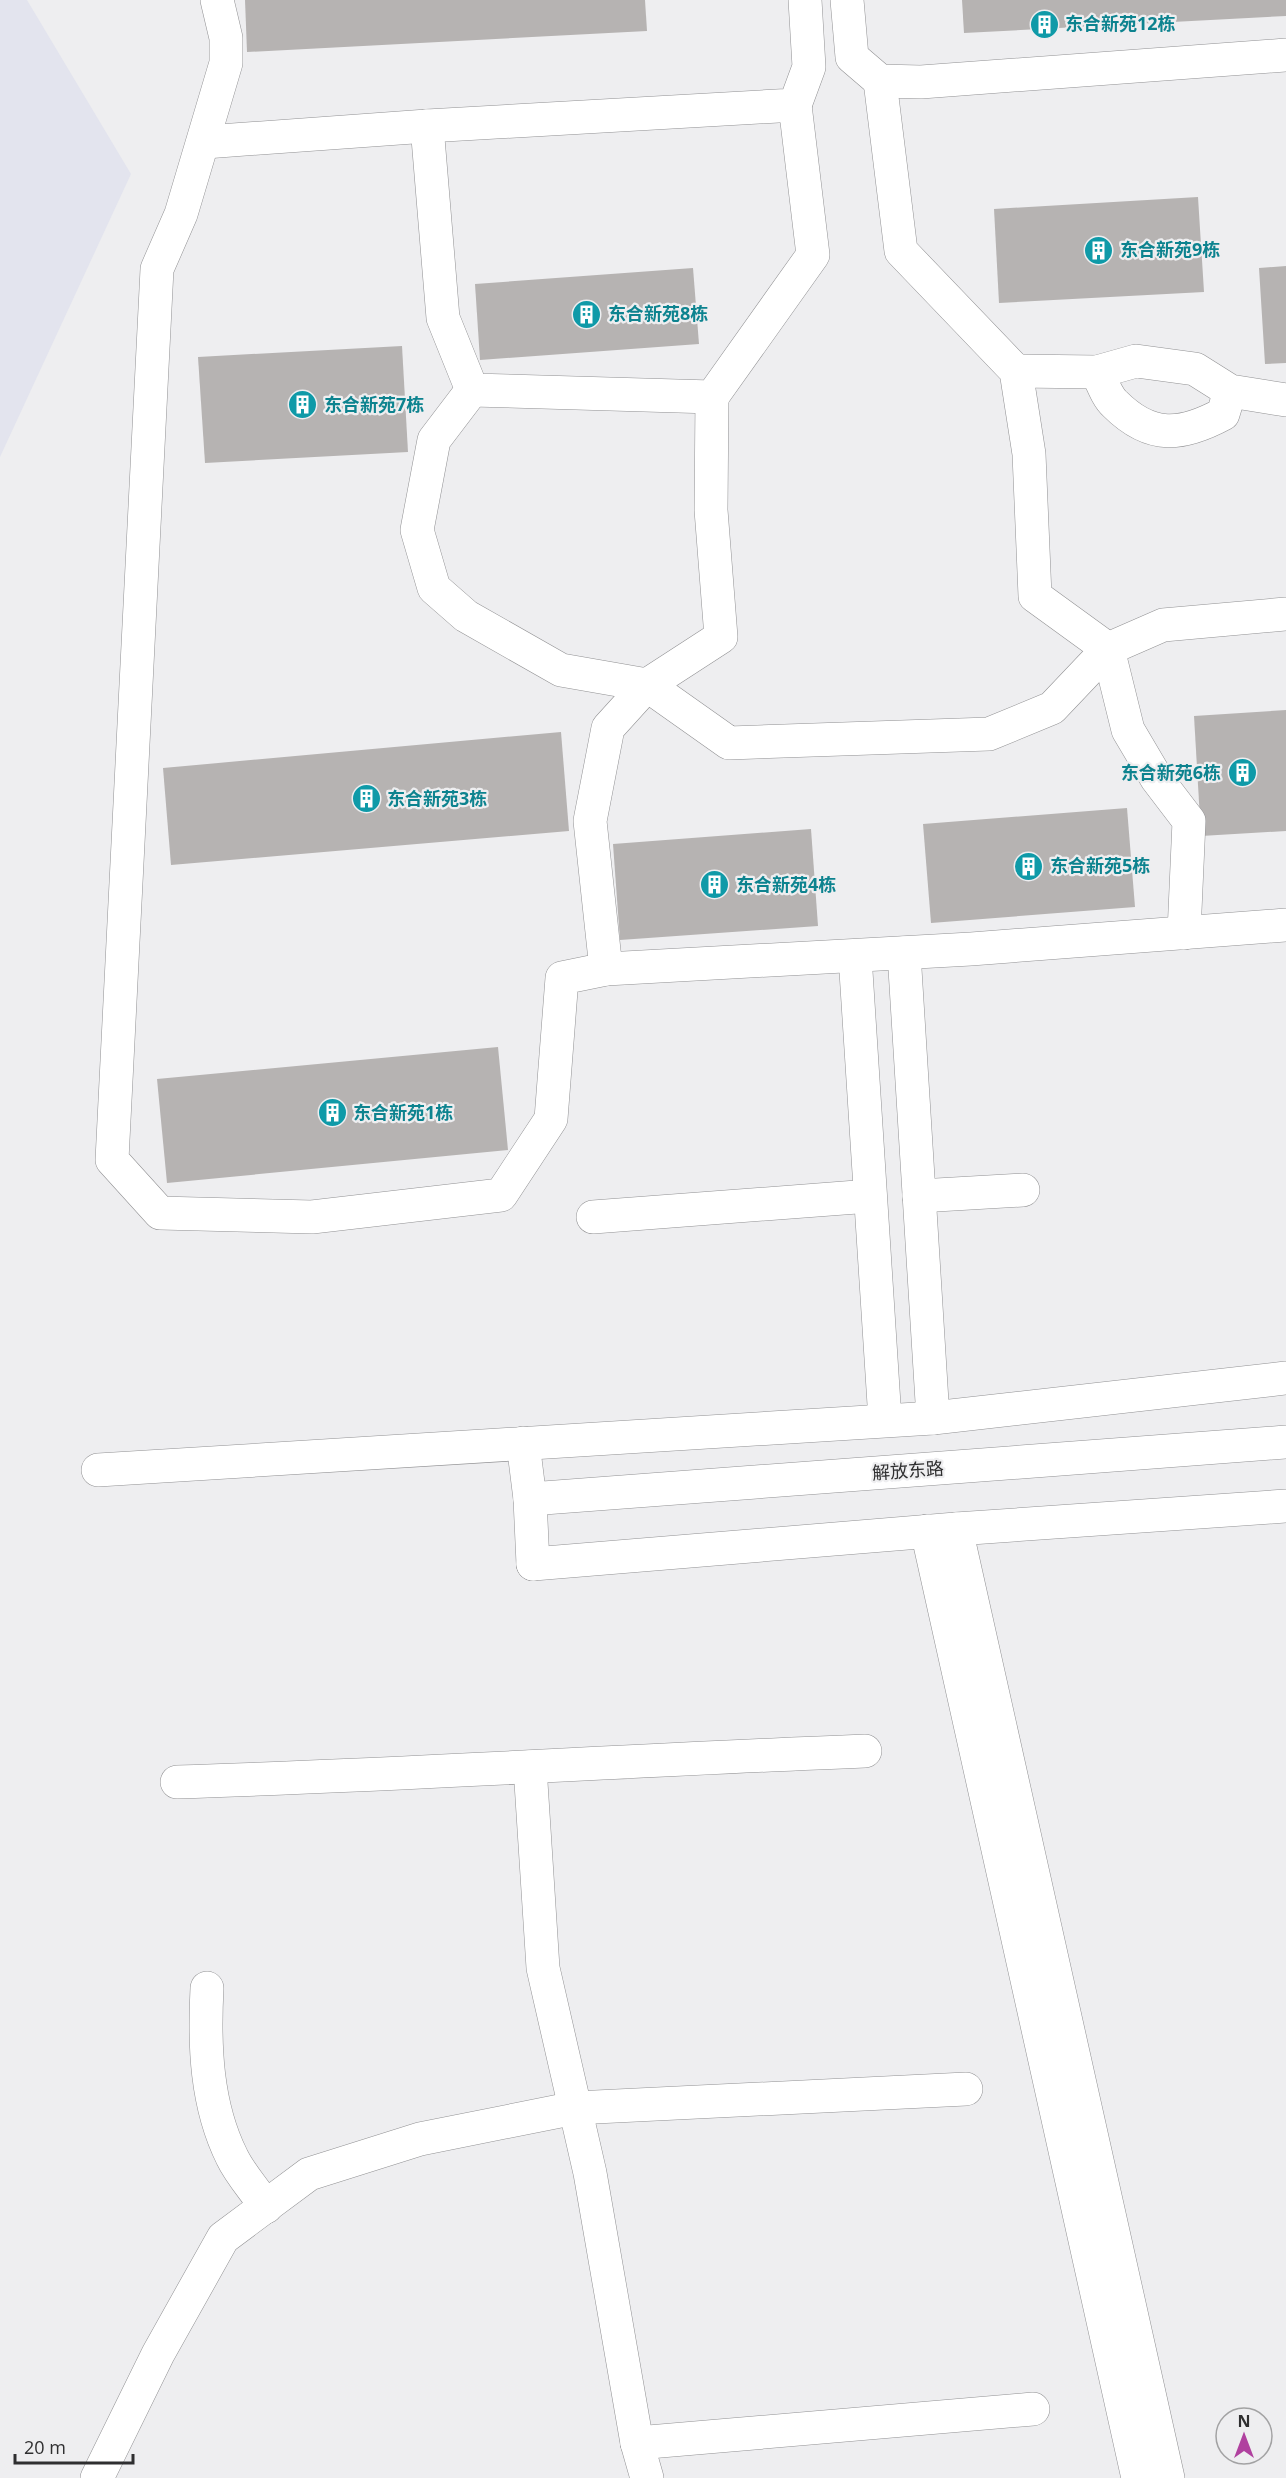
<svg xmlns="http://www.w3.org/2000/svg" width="1286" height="2478" font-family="'Open Sans','Noto Sans SC',sans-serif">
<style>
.built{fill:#e3e4ee}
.building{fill:#b6b3b2}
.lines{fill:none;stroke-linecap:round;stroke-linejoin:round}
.minor-casing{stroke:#919193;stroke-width:34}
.secondary-casing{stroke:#919193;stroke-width:34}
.minor{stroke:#fff;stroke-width:33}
.secondary{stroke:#fff;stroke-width:33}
.labels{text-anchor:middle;stroke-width:4.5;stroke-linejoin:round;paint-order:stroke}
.culture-label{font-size:18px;font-weight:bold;fill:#0d838f;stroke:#eeeef0;text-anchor:start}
.street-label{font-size:18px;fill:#2f2f30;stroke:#eeeef0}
</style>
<rect width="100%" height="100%" fill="#eeeef0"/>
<!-- built -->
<polygon class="built" points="0,0 27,0 131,174 0,457"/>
<!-- building -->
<g class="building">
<polygon points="245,0 645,0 647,31 247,52"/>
<polygon points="962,0 1286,0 1286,16 964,33"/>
<polygon points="1198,197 1204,292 999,303 994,209"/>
<polygon points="1286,266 1286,363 1265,364 1259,268"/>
<polygon points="693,268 699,344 480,360 475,284"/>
<polygon points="402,346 408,452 205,463 198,357"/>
<polygon points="1286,710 1286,831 1201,836 1194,716"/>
<polygon points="561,732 569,831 171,865 163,768"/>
<polygon points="1127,808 1135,907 931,923 923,824"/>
<polygon points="811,829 818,926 620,940 613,844"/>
<polygon points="498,1047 508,1150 167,1183 157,1079"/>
</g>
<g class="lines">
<defs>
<g id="minor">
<polyline points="217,0 226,38 226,63 181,214 157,269 112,1160 160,1213 312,1217 501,1195 551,1119 562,978 606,969 971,949 1286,925"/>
<polyline points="847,0 852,57 880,81 921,82 1286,55"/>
<polyline points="880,81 901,251 1016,371 1029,454 1035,596 1108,649 1163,625 1286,614"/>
<polyline points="427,126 443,318 472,390 712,397 813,255 795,105"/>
<polyline points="205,142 427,126 795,105 809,67 805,0"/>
<polyline points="1016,371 1097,372 1136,361 1195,369 1230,391 1286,400"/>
<path d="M 1097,372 C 1102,382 1107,397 1115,404 C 1151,440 1182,436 1223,414 L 1230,391"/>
<polyline points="472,390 434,440 417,530 434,588 466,616 561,670 647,685 729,743 989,734 1052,708 1108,649"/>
<polyline points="1108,649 1128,730 1157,779 1189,821 1184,933"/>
<polyline points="904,953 933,1418"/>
<polyline points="855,956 885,1420"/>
<polyline points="606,969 590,821 608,728 647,685 721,637 711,510 712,397"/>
<polyline points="919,1196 1023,1190"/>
<polyline points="593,1217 870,1196"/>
<polyline points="523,1443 530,1499 533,1564"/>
<polyline points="98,1470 933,1418 1286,1378"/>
<polyline points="956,1529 1168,2478"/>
<polyline points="927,1531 1138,2478"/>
<polyline points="530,1767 543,1968 590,2173 637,2443 647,2478"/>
<path d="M 177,1782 C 406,1775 635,1760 865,1751"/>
<path d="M 207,1988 C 204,2045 206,2105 232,2157 C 240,2174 255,2190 266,2207"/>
<polyline points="637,2443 1033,2409"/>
<polyline points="97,2478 158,2354 223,2238 309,2174 420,2139 575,2108 966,2089"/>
</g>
<g id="secondary">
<polyline points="530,1499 1286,1442"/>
<polyline points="533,1564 956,1529 1286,1506"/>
</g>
</defs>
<!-- minor casing -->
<use href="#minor" class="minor-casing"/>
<!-- secondary casing -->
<use href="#secondary" class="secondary-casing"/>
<!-- minor -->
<use href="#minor" class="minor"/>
<!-- secondary -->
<use href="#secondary" class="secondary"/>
</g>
<!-- icons -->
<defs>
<symbol id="building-disc" viewBox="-11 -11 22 22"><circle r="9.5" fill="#0f9aa8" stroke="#eeeef0"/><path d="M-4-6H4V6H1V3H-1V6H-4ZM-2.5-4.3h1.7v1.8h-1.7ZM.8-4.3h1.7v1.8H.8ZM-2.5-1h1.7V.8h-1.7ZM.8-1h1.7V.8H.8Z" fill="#fff"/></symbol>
</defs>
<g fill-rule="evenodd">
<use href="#building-disc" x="1028" y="8" width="33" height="33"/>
<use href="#building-disc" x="1082" y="234" width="33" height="33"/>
<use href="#building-disc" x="570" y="298" width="33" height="33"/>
<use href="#building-disc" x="286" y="388" width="33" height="33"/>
<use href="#building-disc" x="1226" y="756" width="33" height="33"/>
<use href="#building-disc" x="350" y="782" width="33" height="33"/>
<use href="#building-disc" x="1012" y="850" width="33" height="33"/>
<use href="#building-disc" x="698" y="868" width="33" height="33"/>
<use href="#building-disc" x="316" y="1096" width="33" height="33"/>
</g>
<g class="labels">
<!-- culture labels -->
<g class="culture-label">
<text x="1065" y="30">东合新苑12栋</text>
<text x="1120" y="256">东合新苑9栋</text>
<text x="608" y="320">东合新苑8栋</text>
<text x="324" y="411">东合新苑7栋</text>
<text x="1221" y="779" text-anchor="end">东合新苑6栋</text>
<text x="387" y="805">东合新苑3栋</text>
<text x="1050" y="872">东合新苑5栋</text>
<text x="736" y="891">东合新苑4栋</text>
<text x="353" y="1119">东合新苑1栋</text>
</g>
<!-- street labels -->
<g class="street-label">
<text transform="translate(908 1471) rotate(-4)" y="6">解放东路</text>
</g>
</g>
<!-- north arrow -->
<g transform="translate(1244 2436)"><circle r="28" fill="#eeeef0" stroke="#a2a2a3" stroke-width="1.5"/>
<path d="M0-4.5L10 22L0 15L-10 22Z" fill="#b0419f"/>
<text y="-9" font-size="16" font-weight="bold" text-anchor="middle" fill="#2f2f30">N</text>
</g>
<!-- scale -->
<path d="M15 2454v9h118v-9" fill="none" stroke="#2f2f30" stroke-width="3"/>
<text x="24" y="2454" font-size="18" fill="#2f2f30" stroke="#eeeef0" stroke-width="4.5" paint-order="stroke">20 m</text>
</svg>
